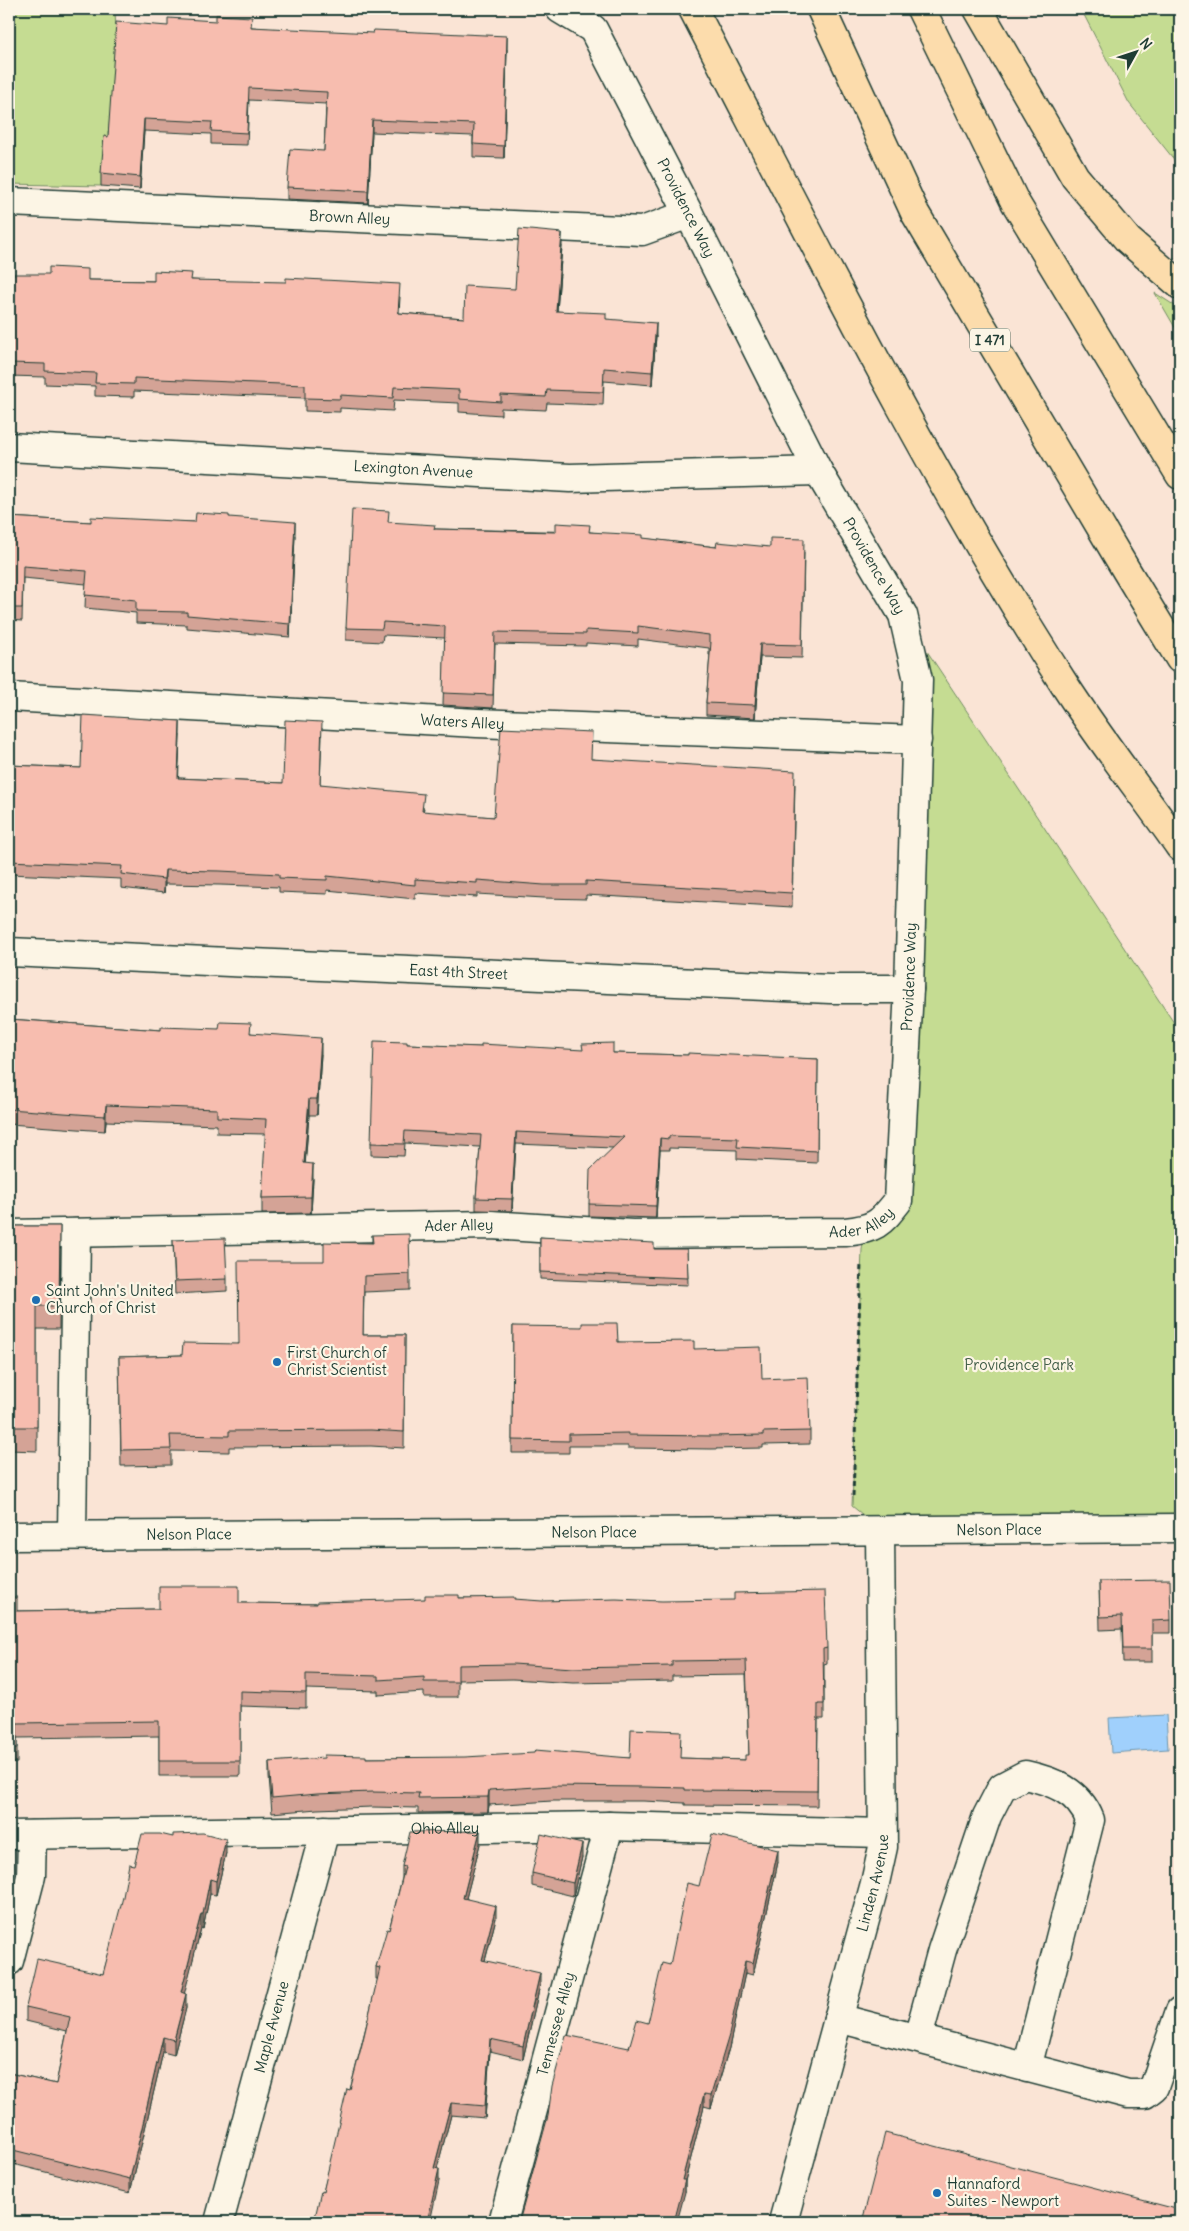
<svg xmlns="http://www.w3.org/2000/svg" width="1189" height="2231" font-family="Delius,sans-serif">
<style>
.green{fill:#c5dc92;stroke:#728c63}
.water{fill:#a0d0fc;stroke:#6c95ac}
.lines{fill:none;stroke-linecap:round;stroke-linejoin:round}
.minor-casing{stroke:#1f3d34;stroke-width:31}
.highway-casing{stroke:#1f3d34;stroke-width:31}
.path{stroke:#1f3d34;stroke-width:3;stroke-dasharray:5 4;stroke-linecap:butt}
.minor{stroke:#fcf5e5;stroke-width:28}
.highway{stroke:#fcdcac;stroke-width:28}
.wall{fill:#d4a396;stroke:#1f3d34}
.shaded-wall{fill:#ad847a;stroke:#1f3d34}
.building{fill:#f7bdaf;stroke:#1f3d34}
.poi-dot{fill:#1f6fb2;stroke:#fcf5e5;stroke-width:2}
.labels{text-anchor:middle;stroke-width:4.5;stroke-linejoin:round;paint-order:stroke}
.shield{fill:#fcf5e5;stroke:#617469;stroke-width:1}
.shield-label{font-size:14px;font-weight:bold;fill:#1f3d34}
.street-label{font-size:15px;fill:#1f3d34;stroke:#fcf5e5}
.poi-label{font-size:15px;fill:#1f3d34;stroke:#fcf5e5;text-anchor:start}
.park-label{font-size:15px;fill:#405d47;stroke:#fcf5e5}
</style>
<rect width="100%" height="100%" fill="#fae4d5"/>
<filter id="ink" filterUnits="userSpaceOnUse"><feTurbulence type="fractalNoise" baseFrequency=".02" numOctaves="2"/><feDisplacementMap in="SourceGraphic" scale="10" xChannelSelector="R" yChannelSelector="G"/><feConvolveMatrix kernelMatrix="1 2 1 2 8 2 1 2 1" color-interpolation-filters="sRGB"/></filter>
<g filter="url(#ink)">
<!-- green -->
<g class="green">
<path d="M 9,9 L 115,9 C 117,45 114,81 110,117 C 108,140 103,162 102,186 L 9,184 Z"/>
<polygon points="1081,9 1180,9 1180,167 1129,103"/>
<polygon points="1155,293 1180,309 1180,336"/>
<polygon points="903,615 1180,1032 1180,1524 884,1532 852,1506 862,1250 865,1230 883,1220 909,989"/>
</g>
<!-- water -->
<polygon class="water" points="1166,1715 1168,1749 1111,1753 1109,1718"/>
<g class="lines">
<defs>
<g id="minor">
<path id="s1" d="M 9,202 L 642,231 L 689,214"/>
<path id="s2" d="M 9,447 L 570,478 L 818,471"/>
<path id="s3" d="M 9,697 L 477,723 L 917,740"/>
<path id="s4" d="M 9,952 L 830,989 L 909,989"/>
<path id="s5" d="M 9,1234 L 491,1225 L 632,1234 L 845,1232 C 875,1229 880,1224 898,1201 L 909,989 L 918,680 L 903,615 L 818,471 L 689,214 L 593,29 L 560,9"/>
<polyline points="72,1535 76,1233"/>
<path id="s6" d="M 9,1536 C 399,1532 790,1533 1180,1528"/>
<path id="s7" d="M 9,1835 L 609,1826 L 882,1833"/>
<polyline points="9,1961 31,1876 32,1835"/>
<polyline points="838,2018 1128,2094 1145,2094 1154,2087 1180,2011"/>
<path d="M 918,2038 L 942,1950 L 987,1816 L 1002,1787 L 1025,1775 C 1053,1781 1079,1791 1090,1820 L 1027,2068"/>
<path id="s8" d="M 219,2222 L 325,1830"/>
<path id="s9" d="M 503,2222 L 609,1826"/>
<path id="s10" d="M 783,2222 L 875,1883 L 883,1847 L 880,1532"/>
</g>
<g id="highway">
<path d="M 693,9 C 811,236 925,468 1064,684 C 1100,740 1142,793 1180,847"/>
<polyline points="821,9 915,213 1126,570 1180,659"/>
<polyline points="921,9 1015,202 1180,475"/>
<polyline points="978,9 1075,177 1128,240 1180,285"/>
</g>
</defs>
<!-- minor casing -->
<use href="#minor" class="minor-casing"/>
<!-- highway casing -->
<use href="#highway" class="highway-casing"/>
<!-- path -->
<polyline class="path" points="853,1496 861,1263"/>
<!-- minor -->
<use href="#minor" class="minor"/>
<!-- highway -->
<use href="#highway" class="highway"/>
</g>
<!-- wall -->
<g class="wall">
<polygon points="168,26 252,27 507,49 504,158 473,157 473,136 372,132 368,203 287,199 287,187 324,151 326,104 249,100 247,145 211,144 211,134 144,131 140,189 101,186 101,173 108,137"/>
<polygon points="562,246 557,311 606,319 656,336 652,385 604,381 603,405 547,403 546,410 501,408 501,415 459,412 459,403 394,400 393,411 340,408 340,412 305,411 305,398 134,391 134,397 95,396 95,386 45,384 45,377 9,376 9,274 88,280 154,281 192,280 400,297 399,313 464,318 515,289"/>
<polygon points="9,517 91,522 195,522 229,517 295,535 290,637 187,628 187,625 136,623 136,613 85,608 86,584 23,578 22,621 9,620"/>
<polygon points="389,522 435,529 590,532 716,547 804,552 802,658 760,657 755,718 706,715 706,703 710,655 709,655 709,648 638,639 638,646 586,643 586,646 495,644 493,708 443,705 445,638 383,635 382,642 346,640 346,628"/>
<polygon points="180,735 178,778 283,783 322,736 320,784 424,808 423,812 494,817 592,759 795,784 792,907 586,895 586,899 544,898 477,894 477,897 415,893 415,899 327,890 327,894 279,892 279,887 220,885 165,884 164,893 121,888 121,879 9,874 9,883 9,765 81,768"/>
<polygon points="9,1019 161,1030 251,1033 321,1054 317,1115 309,1115 305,1163 313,1179 311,1213 262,1214 262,1198 266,1134 217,1133 217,1125 106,1121 105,1131 9,1124"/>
<polygon points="407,1044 613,1053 818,1059 817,1163 737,1159 737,1150 669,1148 669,1150 660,1150 656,1218 589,1216 589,1204 613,1148 516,1144 512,1211 476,1210 476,1198 480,1147 405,1143 404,1156 371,1155 371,1143"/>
<polygon points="9,1226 60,1226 59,1329 37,1329 37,1451 9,1450"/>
<polygon points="372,1235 410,1274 410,1290 364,1292 363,1335 405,1335 404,1448 371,1446 229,1447 229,1452 171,1451 171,1465 121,1466 119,1357 182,1355 239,1344 324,1261 372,1243"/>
<polygon points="540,1237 654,1249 687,1249 688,1285 540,1279"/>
<polygon points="173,1240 227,1279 227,1291 175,1294"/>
<polygon points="513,1326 618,1342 694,1349 762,1379 810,1431 810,1444 763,1445 763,1448 711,1449 628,1448 628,1446 569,1446 569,1453 512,1453"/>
<polygon points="1099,1581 1171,1620 1171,1633 1152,1633 1152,1662 1123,1662 1122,1629 1100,1630"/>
<polygon points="9,1597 17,1611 159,1609 239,1603 317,1604 459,1598 514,1599 827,1648 827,1663 824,1664 824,1719 818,1719 817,1806 685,1805 685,1803 643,1801 552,1801 489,1805 488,1812 418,1813 418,1808 372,1807 317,1809 272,1813 269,1777 269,1762 366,1758 680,1758 745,1760 749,1755 746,1675 672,1676 672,1681 573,1683 513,1679 458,1680 458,1697 424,1697 424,1692 378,1695 378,1691 306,1689 306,1708 240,1706 240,1776 159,1776 159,1736 17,1738 17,1763 9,1763"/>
<polygon points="480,1844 466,1898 496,1918 485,1961 540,1985 523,2059 490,2051 485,2118 451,2115 437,2168 439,2181 323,2192 350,2090 378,1979 376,1979 376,1967 389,1930 402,1878 402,1866"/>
<polygon points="226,1853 216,1895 210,1894 203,1929 201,1928 184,1993 186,2008 174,2055 163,2052 130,2193 9,2163 9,2073 56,2084 67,2031 26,2021 26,2007 103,1974 134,1865"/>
<polygon points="582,1857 573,1896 532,1886 532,1873"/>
<polygon points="778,1862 753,1975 745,1973 729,2048 711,2108 704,2106 685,2181 685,2192 629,2048 648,2023 670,1965 699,1886"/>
</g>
<!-- shaded-wall -->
<g class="shaded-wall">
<polygon points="507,36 507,49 504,158 504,146"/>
<polygon points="144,119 144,131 140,189 140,177"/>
<polygon points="372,120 372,132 368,203 368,191"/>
<polygon points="562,233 562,246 556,324 556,311"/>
<polygon points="656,323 656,336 652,385 652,372"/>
<polygon points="295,522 295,535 290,637 290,624"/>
<polygon points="760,644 760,657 755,718 755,705"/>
<polygon points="180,721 180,735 178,792 178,778"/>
<polygon points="165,870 165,884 164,893 164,879"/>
<polygon points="321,1038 321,1054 317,1115 317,1099"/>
<polygon points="309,1099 309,1115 304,1179 304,1163"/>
<polygon points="106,1105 106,1121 105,1131 105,1116"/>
<polygon points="516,1132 516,1144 512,1211 512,1199"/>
<polygon points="660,1138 660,1150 656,1218 656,1206"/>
<polygon points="313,1164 313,1179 311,1213 311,1197"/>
<polygon points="489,1790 489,1805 488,1812 488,1797"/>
<polygon points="480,1831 480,1844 463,1910 463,1898"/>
<polygon points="226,1839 226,1853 216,1895 216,1881"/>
<polygon points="582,1844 582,1857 573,1896 573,1883"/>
<polygon points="778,1850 778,1862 753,1975 753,1963"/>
<polygon points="210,1879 210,1894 203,1929 203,1914"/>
<polygon points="496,1906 496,1918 482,1972 482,1960"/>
<polygon points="201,1914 201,1928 181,2007 181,1992"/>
<polygon points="745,1961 745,1973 729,2048 711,2108 711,2095"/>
<polygon points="540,1973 540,1985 523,2059 523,2046"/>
<polygon points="186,1994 186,2008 174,2055 174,2040"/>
<polygon points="163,2037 163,2052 130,2193 130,2179"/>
<polygon points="490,2039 490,2051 485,2118 485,2106"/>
<polygon points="704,2094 704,2106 685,2181 685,2192 677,2222 674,2222 682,2180"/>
<polygon points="451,2103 451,2115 434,2180 434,2168"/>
<polygon points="439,2169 439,2181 430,2222 427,2222"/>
</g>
<!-- building -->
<g class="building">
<polygon points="216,15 252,17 251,27 373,33 374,30 507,36 504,146 473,144 474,124 372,120 368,191 287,187 290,149 324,151 327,92 249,88 247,133 211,131 212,122 144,119 140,177 101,173 104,136 108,137 116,22 168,26 168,18 216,21"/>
<polygon points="519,229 562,233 556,311 606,313 606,319 656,323 652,372 604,368 603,392 547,390 546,397 501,395 501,402 459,399 459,390 394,387 393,398 340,395 340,399 305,398 305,385 134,378 134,384 95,383 96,373 45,371 45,364 9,363 9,274 49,274 49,267 88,269 88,280 154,281 154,271 192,273 191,280 286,282 286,278 400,284 398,313 464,318 465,286 515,289"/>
<polygon points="352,509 389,511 388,522 435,525 434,529 556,532 556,523 590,525 589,532 643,535 643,538 716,547 717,542 770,547 770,538 804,539 802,645 760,644 755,705 706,703 711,642 709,642 709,635 638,626 638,633 586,630 586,634 495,632 493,695 443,693 445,626 383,622 382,629 346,628"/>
<polygon points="196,513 229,515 229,517 295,522 290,624 187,615 187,612 136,611 136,600 85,595 87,571 23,566 22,608 9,608 9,517 91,522 91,517 195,522"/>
<polygon points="83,715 180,721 178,778 283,783 285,720 322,722 320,784 424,794 422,811 494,817 501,728 592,732 591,759 795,771 792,893 586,881 586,885 544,885 477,880 477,883 415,879 415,885 327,876 327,880 279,878 279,874 220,871 165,870 164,879 121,874 122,866 9,861 9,869 9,765 81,768"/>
<polygon points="9,1019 161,1030 161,1027 219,1029 220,1022 251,1023 250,1033 321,1038 317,1099 309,1099 304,1163 313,1164 311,1197 262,1198 266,1119 217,1117 217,1109 106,1105 105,1116 9,1109"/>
<polygon points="374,1041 407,1042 407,1044 481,1047 481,1044 583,1050 582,1044 613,1043 613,1053 688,1055 688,1053 818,1059 817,1151 737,1147 738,1138 669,1136 669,1139 660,1138 656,1206 589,1204 590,1170 624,1137 516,1132 512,1199 476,1198 481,1135 405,1131 404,1144 371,1143"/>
<polygon points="9,1226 60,1226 59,1306 37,1306 37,1427 9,1427"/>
<polygon points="409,1234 410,1274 364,1276 363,1335 405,1335 404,1432 371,1430 229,1431 229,1436 170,1435 171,1449 121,1450 119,1357 182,1355 183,1343 239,1344 238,1261 324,1261 324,1242 373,1243 372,1235"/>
<polygon points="540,1237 654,1243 654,1249 687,1249 688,1278 540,1272"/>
<polygon points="225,1238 227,1279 175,1281 173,1240"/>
<polygon points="582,1323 617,1323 618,1342 694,1341 694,1349 761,1347 762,1379 808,1377 810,1431 763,1432 763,1435 711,1436 628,1435 628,1433 569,1434 569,1441 512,1440 513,1326 582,1327"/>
<polygon points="1170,1580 1171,1620 1152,1621 1152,1649 1123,1649 1122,1616 1100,1617 1099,1581"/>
<polygon points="159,1586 239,1586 239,1603 317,1604 317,1602 425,1599 425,1595 459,1595 459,1598 514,1597 514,1599 542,1601 616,1599 662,1601 734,1600 734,1593 825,1591 827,1648 823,1649 824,1704 818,1704 817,1791 685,1790 685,1788 643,1787 552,1786 489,1790 488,1797 418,1798 419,1793 372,1792 317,1794 272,1798 269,1762 324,1758 324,1755 366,1756 366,1758 465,1757 534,1753 535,1750 630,1758 631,1729 681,1731 680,1758 745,1760 745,1755 749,1755 746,1660 672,1661 672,1666 573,1668 513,1664 458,1665 458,1682 424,1682 424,1677 378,1680 378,1676 306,1674 306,1693 240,1691 240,1761 159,1761 159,1721 17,1723 17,1748 9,1748 9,1597 17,1597 17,1611 159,1609"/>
<polygon points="480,1831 463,1898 496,1906 482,1960 540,1973 523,2046 490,2039 485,2106 451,2103 434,2168 439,2169 427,2222 428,2222 314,2222 321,2191 323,2192 347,2089 350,2090 362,2044 380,1968 376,1967 387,1929 389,1930 405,1867 402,1866 410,1832"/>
<polygon points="203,1833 226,1839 216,1881 210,1879 203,1914 201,1914 181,1992 186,1994 174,2040 163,2037 130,2179 9,2149 9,2073 56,2084 70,2017 26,2007 37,1959 103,1974 123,1897 129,1864 134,1865 142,1834 160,1834 173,1837 173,1834"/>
<polygon points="541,1834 582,1844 573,1883 532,1873"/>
<polygon points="712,1834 778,1850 753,1963 745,1961 729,2035 711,2095 704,2094 682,2180 685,2180 674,2222 519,2222 548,2116 552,2086 566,2035 629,2048 637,2020 648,2023 662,1963 670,1965 687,1883 699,1886"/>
<polygon points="885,2133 1180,2210 1180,2222 862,2222"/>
</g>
</g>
<!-- markers -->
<g class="poi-dot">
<circle cx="36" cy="1300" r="5"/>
<circle cx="277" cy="1362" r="5"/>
<circle cx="937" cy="2193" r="5"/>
</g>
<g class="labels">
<!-- shield labels -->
<rect class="shield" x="970" y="328.5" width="40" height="23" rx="4"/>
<g class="shield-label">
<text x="990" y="345">I 471</text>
</g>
<!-- street labels -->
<g class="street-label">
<text transform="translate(686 208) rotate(63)" y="5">Providence Way</text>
<text dy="5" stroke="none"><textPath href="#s1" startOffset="341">Brown Alley</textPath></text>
<text dy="5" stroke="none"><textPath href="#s2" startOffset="405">Lexington Avenue</textPath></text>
<text transform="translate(874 566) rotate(60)" y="5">Providence Way</text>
<text dy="5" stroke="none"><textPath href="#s3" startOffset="454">Waters Alley</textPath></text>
<text dy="5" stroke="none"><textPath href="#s4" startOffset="450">East 4th Street</textPath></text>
<text dy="5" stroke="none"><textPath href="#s5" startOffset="1125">Providence Way</textPath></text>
<text dy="5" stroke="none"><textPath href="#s5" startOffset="855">Ader Alley</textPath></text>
<text dy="5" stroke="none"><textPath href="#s5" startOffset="450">Ader Alley</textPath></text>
<text dy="5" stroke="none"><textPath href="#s6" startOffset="990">Nelson Place</textPath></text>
<text dy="5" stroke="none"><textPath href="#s6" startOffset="585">Nelson Place</textPath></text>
<text dy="5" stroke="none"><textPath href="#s6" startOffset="180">Nelson Place</textPath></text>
<text dy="5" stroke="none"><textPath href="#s7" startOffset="436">Ohio Alley</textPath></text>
<text dy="5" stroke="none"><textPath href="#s10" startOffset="351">Linden Avenue</textPath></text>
<text dy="5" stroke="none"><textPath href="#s9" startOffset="205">Tennessee Alley</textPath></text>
<text dy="5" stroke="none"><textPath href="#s8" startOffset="202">Maple Avenue</textPath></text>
</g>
<!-- poi labels -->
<g class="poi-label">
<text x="46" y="1296">Saint John's United<tspan x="46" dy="17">Church of Christ</tspan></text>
<text x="287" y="1358">First Church of<tspan x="287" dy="17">Christ Scientist</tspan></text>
<text x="947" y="2189">Hannaford<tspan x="947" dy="17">Suites - Newport</tspan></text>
</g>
<!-- park labels -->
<g class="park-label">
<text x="1019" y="1370">Providence Park</text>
</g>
</g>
<!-- margin -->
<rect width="1189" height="2231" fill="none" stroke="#fcf5e5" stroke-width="30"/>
<rect x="15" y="15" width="1159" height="2201" fill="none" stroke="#1f3d34" stroke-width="2" filter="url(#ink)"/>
<!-- north arrow -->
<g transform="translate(1136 52) rotate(50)" stroke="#fcf5e5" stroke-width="4" paint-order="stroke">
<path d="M0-4L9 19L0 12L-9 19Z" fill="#1f3d34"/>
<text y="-8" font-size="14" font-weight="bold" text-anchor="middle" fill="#1f3d34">N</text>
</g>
</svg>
